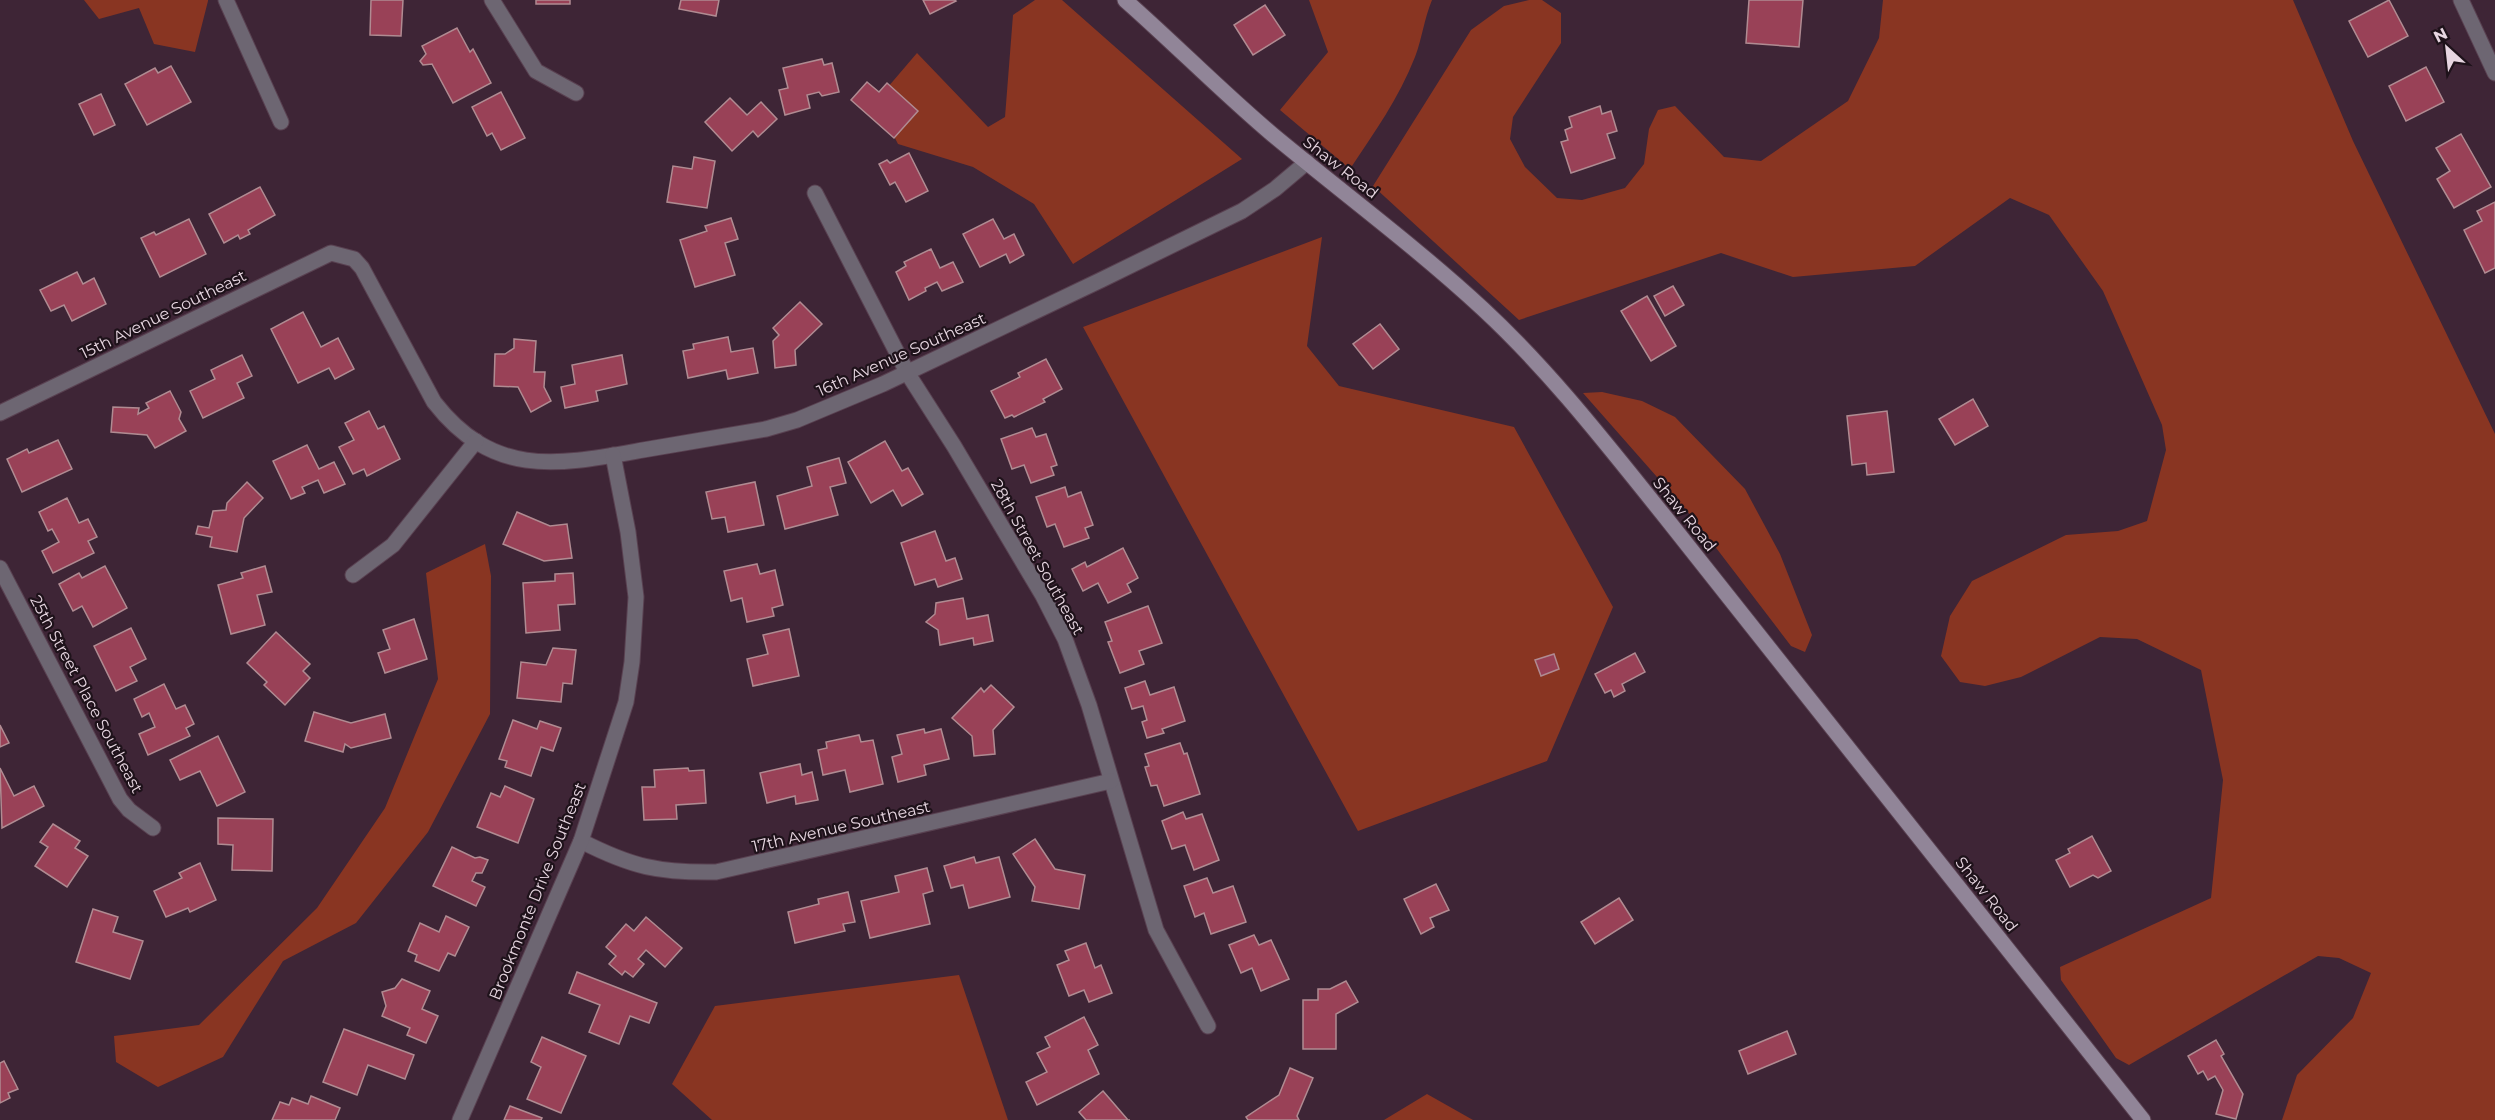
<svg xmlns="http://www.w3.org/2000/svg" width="2495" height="1120" font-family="Montserrat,sans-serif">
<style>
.forest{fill:#893522}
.building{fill:#994157;stroke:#b08b92;stroke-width:1.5}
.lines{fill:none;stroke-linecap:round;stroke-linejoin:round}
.street-casing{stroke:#594151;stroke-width:17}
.secondary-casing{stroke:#594151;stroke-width:17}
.street{stroke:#6d6672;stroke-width:15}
.secondary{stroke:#918598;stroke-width:15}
.labels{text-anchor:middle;stroke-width:4.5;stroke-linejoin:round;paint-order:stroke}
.street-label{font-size:16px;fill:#e7d6e1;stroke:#1e121a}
</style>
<rect width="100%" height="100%" fill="#3e2536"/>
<!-- forest -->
<g class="forest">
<polygon points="84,0 208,0 208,1 195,52 154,44 139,8 99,19"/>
<polygon points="1035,0 1062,0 1242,159 1073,264 1034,204 973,167 898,144 876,101 917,53 988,127 1005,117 1013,15"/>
<path d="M 1309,0 L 1432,0 C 1424,19 1422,39 1415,57 C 1399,98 1374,133 1350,169 L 1280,110 L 1328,52 Z"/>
<polygon points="1529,0 1542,0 1561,13 1561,43 1513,117 1510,139 1525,167 1557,198 1582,200 1625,188 1644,164 1649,129 1658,110 1675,106 1724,157 1761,161 1848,101 1879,38 1883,0 2293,0 2353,141 2495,434 2495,1120 2282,1120 2297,1075 2353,1018 2371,973 2339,958 2318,956 2129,1065 2116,1058 2061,980 2060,967 2211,898 2223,780 2201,670 2137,639 2100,637 2021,677 1985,686 1960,682 1941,656 1950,616 1972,581 2066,535 2118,531 2147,521 2166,450 2162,425 2103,291 2049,215 2010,198 1915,266 1793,277 1721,253 1519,320 1373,186 1471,30 1504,6"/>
<polygon points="1322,237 1307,346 1339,386 1514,427 1613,607 1547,761 1358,831 1083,327"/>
<polygon points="1602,392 1642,401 1675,417 1745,489 1780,554 1812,635 1805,652 1791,646 1694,519 1583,393"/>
<polygon points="485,544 491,576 490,714 428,832 356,923 283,961 223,1057 158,1087 116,1062 114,1036 199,1025 317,908 385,808 438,679 426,573"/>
<polygon points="959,975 1008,1120 712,1120 672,1084 715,1006"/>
<polygon points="1427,1094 1473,1120 1384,1120"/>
</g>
<!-- building -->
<g class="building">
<polygon points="371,0 403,0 401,36 370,35"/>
<rect x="536" y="0" width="34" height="4"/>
<polygon points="681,0 719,0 716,16 679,9"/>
<polygon points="923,0 955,0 956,1 930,14"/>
<polygon points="1749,0 1803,0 1799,47 1746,43"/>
<polygon points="2389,0 2408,36 2368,57 2349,21"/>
<polygon points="1265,5 1285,35 1253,55 1234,25"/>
<polygon points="457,28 470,52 473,49 491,83 453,103 432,64 423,65 420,61 426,54 422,46"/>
<polygon points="822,59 824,65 832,63 839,92 822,96 819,92 807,95 810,108 785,115 779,90 788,88 783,68"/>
<polygon points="171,66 191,102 147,125 125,84 155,68 158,73"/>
<polygon points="2426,67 2444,102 2406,121 2389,86"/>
<polygon points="867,82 879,92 887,83 918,111 894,138 851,100"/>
<polygon points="501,92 525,138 501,150 492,133 487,136 472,107"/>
<polygon points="101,94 115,125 94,135 79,104"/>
<polygon points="730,98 747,115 761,102 777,119 758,137 753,131 732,151 705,122"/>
<polygon points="1600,106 1602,114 1611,111 1617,131 1607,134 1615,158 1571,173 1561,142 1568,140 1565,130 1572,127 1569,117"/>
<polygon points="2461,134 2491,187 2454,208 2437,179 2450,171 2436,148"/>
<polygon points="909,153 928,191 906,202 895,182 890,185 879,164 887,160 890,163"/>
<polygon points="694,157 715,161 707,208 667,202 673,166 692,169"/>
<polygon points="260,187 275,215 248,230 250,234 240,239 238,235 224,243 209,214"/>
<polygon points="2495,202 2495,268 2485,273 2464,230 2482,221 2477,211"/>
<polygon points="731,218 738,239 725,243 735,275 695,287 680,240 707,231 705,226"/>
<polygon points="189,219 206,254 160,277 141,238 154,232 156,235"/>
<polygon points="993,219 1004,239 1014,234 1024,255 1010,263 1006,254 980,267 963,234"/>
<polygon points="931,249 940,268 953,262 963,282 942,291 937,282 925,288 926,291 909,300 896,272 906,266 904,262"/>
<polygon points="77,272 83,284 94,278 106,304 72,321 64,305 51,311 40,290"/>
<polygon points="1673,286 1684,305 1665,316 1654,296"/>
<polygon points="1647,296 1676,346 1651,361 1621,311"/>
<polygon points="800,302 822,324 795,350 796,365 775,368 773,341 779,335 773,328"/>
<polygon points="303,312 321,347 338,338 354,369 335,379 329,368 298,383 271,329"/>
<polygon points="1380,324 1399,349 1373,369 1353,344"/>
<polygon points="728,337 731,352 753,348 758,373 728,379 726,370 688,378 683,351 694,349 693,344"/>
<polygon points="514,339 536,341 534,372 545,372 544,387 551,401 531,412 518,387 494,386 495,354 505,354 514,348"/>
<polygon points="242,355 252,376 237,383 244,398 203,418 190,391 215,379 211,370"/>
<polygon points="622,355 627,384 596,391 598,401 565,408 561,387 575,384 572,365"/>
<polygon points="1046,359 1062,389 1043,399 1045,402 1014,417 1012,415 1005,418 991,391 1020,377 1018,373"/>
<polygon points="170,391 181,412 179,419 186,431 155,448 147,435 111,432 113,407 139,408 138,414 149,408 146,403"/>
<polygon points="1973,399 1988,426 1955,445 1939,419"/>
<polygon points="369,411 378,429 384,426 400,459 367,476 364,469 353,474 339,447 354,440 345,423"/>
<polygon points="1887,411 1894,472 1867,475 1866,463 1852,465 1847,416"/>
<polygon points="1032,428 1036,437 1046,434 1057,465 1051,467 1054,475 1031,483 1024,465 1012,469 1001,439"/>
<polygon points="58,440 72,469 22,492 7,459 27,449 29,453"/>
<polygon points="885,441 902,471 908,468 923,494 902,506 893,490 871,503 848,462"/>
<polygon points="307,445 319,469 334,462 345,484 324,493 318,480 302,487 305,493 291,499 273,461"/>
<polygon points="839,458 846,483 830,487 838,515 785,529 777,496 812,486 807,467"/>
<polygon points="247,482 263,498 244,518 237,552 210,547 212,537 196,534 198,526 209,528 213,511 226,510 227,503"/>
<polygon points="755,482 764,525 728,532 725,517 712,519 706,492"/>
<polygon points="1065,487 1068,497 1081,492 1093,525 1085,528 1089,538 1064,547 1055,524 1047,527 1036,497"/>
<polygon points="67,498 79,523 88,519 97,537 88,541 94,553 53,573 42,551 59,542 52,529 48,531 39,512"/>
<polygon points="517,512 550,526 567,524 572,558 544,561 503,544"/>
<polygon points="935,531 946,561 955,558 962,579 938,587 935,579 915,585 901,543"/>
<polygon points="1123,548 1138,578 1127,584 1131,592 1108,603 1098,583 1083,591 1072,569 1085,562 1087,567"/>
<polygon points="757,564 760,574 775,570 783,605 772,608 774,616 747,622 742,598 731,601 724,571"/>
<polygon points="105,566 127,608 93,627 82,606 73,611 59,584 79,573 82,578"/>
<polygon points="265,566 272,592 257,595 265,625 231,634 218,585 243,578 241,573"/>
<polygon points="573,573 575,604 558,605 560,630 526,633 523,583 555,581 555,574"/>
<polygon points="963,598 967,619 988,615 993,641 974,645 973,638 940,645 938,630 926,622 935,614 936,603"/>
<polygon points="1148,606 1162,643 1139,651 1144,664 1120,673 1108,642 1112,641 1105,622"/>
<polygon points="414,619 427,659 385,673 378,653 390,649 383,630"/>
<polygon points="131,628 146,659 130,667 137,681 116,691 94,646"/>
<polygon points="789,629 799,676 753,686 747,659 768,654 763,635"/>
<polygon points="276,632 310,664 303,671 310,678 285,705 264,685 267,682 247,663"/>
<polygon points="553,648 576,650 572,684 563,683 561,702 517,698 521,662 546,665"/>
<polygon points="1635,653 1645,672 1622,684 1625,691 1614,697 1611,690 1605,693 1595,674"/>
<polygon points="1554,654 1559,669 1541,676 1535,660"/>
<polygon points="1145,681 1150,695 1174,687 1185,721 1162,729 1164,733 1147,738 1142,722 1147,720 1143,706 1132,709 1125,688"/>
<polygon points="164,684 176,709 185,705 194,724 186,728 190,736 148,755 139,734 155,727 149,713 142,717 134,699"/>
<polygon points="991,685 1014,707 993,730 995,754 974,756 972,736 952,718 981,688 984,692"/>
<polygon points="314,712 351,723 385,714 391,738 351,748 345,744 343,752 305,741"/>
<polygon points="513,720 537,729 540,721 561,728 553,751 541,747 531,776 505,767 507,761 499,759"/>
<polygon points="0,725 9,743 0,747"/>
<polygon points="924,729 925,733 941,729 949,759 924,765 926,775 898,782 892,757 902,754 897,735"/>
<polygon points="859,735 861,742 873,740 883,784 850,792 845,770 823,775 818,750 827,748 826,742"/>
<polygon points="218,736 245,792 217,806 200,771 180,780 170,760"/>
<polygon points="1180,743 1184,754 1187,753 1200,794 1164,806 1157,785 1151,786 1145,767 1149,766 1145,754"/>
<polygon points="800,764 802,775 812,772 818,800 796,804 795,796 767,803 760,773"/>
<polygon points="0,768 14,796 34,786 44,806 2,828"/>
<polygon points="688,768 689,771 704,770 706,803 676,805 677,819 644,820 642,787 655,787 654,770"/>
<polygon points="505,786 534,799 518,843 477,827 491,793 500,797"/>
<polygon points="1183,812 1186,819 1202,814 1219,860 1194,870 1185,845 1172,849 1162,821"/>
<polygon points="218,818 273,819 272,871 232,870 233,845 218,844"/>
<polygon points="53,824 80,841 75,848 88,856 67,887 35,866 48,847 40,842"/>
<polygon points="2092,836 2111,871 2098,878 2093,875 2070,887 2056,860 2070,853 2068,849"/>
<polygon points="1035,839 1055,869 1085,875 1079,909 1032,901 1035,887 1013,854"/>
<polygon points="452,847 475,858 480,857 488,860 482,873 476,873 472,881 485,887 476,906 433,886"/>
<polygon points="974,857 976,863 999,857 1010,897 969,908 963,885 951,888 944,866"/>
<polygon points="200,863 216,900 190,912 188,908 166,917 154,891 182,878 179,873"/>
<polygon points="927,868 933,891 923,894 930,924 870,938 861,901 899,892 895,876"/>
<polygon points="1207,878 1213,893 1233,886 1246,922 1211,934 1204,913 1195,917 1184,886"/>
<polygon points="1436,884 1449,910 1430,918 1434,927 1421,934 1404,899"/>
<polygon points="848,892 855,922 843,924 845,931 795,943 788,912 819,904 818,899"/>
<polygon points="1619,898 1633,920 1595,944 1581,922"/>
<polygon points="93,909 118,917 113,932 143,941 130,979 76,962"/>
<polygon points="446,916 469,927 455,956 448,953 439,971 415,961 417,955 408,951 420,923 439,932"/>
<polygon points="646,917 682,948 665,967 646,950 638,959 644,964 633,977 625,971 622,975 609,964 616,956 606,947 626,924 634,931"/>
<polygon points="1254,935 1259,945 1271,940 1289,979 1261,991 1252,968 1241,973 1229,945"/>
<polygon points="1086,943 1095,968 1101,965 1112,993 1089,1002 1084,990 1069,996 1057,965 1069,960 1065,951"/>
<polygon points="577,972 657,1003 649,1023 630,1016 619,1044 589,1032 600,1005 569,993"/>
<polygon points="402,979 430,991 422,1009 438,1016 426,1043 407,1035 410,1028 382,1016 386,1006 382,992 395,988"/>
<polygon points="1346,981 1358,1002 1336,1014 1336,1049 1303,1049 1303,1000 1318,1000 1318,989 1330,989"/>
<polygon points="1084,1017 1098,1045 1088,1050 1099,1074 1037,1105 1026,1082 1047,1072 1037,1053 1050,1047 1045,1037"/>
<polygon points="344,1029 414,1055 405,1079 368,1065 357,1095 323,1082"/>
<polygon points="1787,1031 1796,1054 1748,1074 1739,1051"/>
<polygon points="542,1037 586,1056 561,1113 527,1099 541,1067 531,1062"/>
<polygon points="2216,1040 2224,1054 2221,1056 2243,1094 2236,1119 2216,1114 2223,1090 2215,1076 2208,1080 2203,1071 2198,1074 2188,1056"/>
<polygon points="4,1061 18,1089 8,1093 10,1098 0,1103 0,1063"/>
<polygon points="1290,1068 1313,1078 1297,1116 1299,1120 1248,1120 1246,1117 1279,1095"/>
<polygon points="1103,1091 1128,1120 1130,1120 1086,1120 1079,1112"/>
<polygon points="311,1096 340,1108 335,1120 272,1120 280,1102 289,1105 292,1098 308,1104"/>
<polygon points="510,1106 542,1118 541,1120 504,1120"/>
</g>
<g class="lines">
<defs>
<g id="street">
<polyline points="226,0 281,122"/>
<polyline points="492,0 536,71 576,93"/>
<polyline points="2461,0 2495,73"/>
<polyline points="815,193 908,374 954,446 1043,596 1065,639 1089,705 1156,930 1208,1026"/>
<path d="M 0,413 L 331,253 L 354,259 L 362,268 L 434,402 C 494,479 558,465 643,450 C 684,443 725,436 766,429 L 797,420 L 883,384 L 1101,280 L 1242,211 L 1275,189 L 1307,162"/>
<polyline points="0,568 120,799 129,810 153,828"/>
<polyline points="353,575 393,545 476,441"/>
<path d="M 581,841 C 632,867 659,873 716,872 L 1111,781"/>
<polyline points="460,1120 581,841 626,702 632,662 636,597 628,532 613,455"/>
</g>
<path id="secondary" d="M 1125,0 C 1175,44 1222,92 1273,135 C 1343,193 1416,247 1483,309 C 1551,372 1608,446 1666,518 L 2143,1120"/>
</defs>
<!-- street casing -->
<use href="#street" class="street-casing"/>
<!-- secondary casing -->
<use href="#secondary" class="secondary-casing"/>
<!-- street -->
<use href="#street" class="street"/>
<!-- secondary -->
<use href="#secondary" class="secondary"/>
</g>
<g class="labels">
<!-- street labels -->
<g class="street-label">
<text transform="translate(1341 167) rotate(38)" y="6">Shaw Road</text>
<text transform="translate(163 314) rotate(-26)" y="6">15th Avenue Southeast</text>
<text transform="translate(901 354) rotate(-24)" y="6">16th Avenue Southeast</text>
<text transform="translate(1685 514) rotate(51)" y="6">Shaw Road</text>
<text transform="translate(1038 557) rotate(61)" y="6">28th Street Southeast</text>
<text transform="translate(87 694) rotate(62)" y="6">25th Street Place Southeast</text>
<text transform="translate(841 826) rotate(-13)" y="6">17th Avenue Southeast</text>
<text transform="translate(537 891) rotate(-68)" y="6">Brookmonte Drive Southeast</text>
<text transform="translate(1987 894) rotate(52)" y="6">Shaw Road</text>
</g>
</g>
<!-- north arrow -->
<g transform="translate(2447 48) rotate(333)" stroke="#1e121a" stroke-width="4.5" paint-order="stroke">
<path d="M0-4.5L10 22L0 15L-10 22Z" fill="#e7d6e1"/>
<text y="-9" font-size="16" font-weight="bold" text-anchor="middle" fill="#e7d6e1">N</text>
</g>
</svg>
